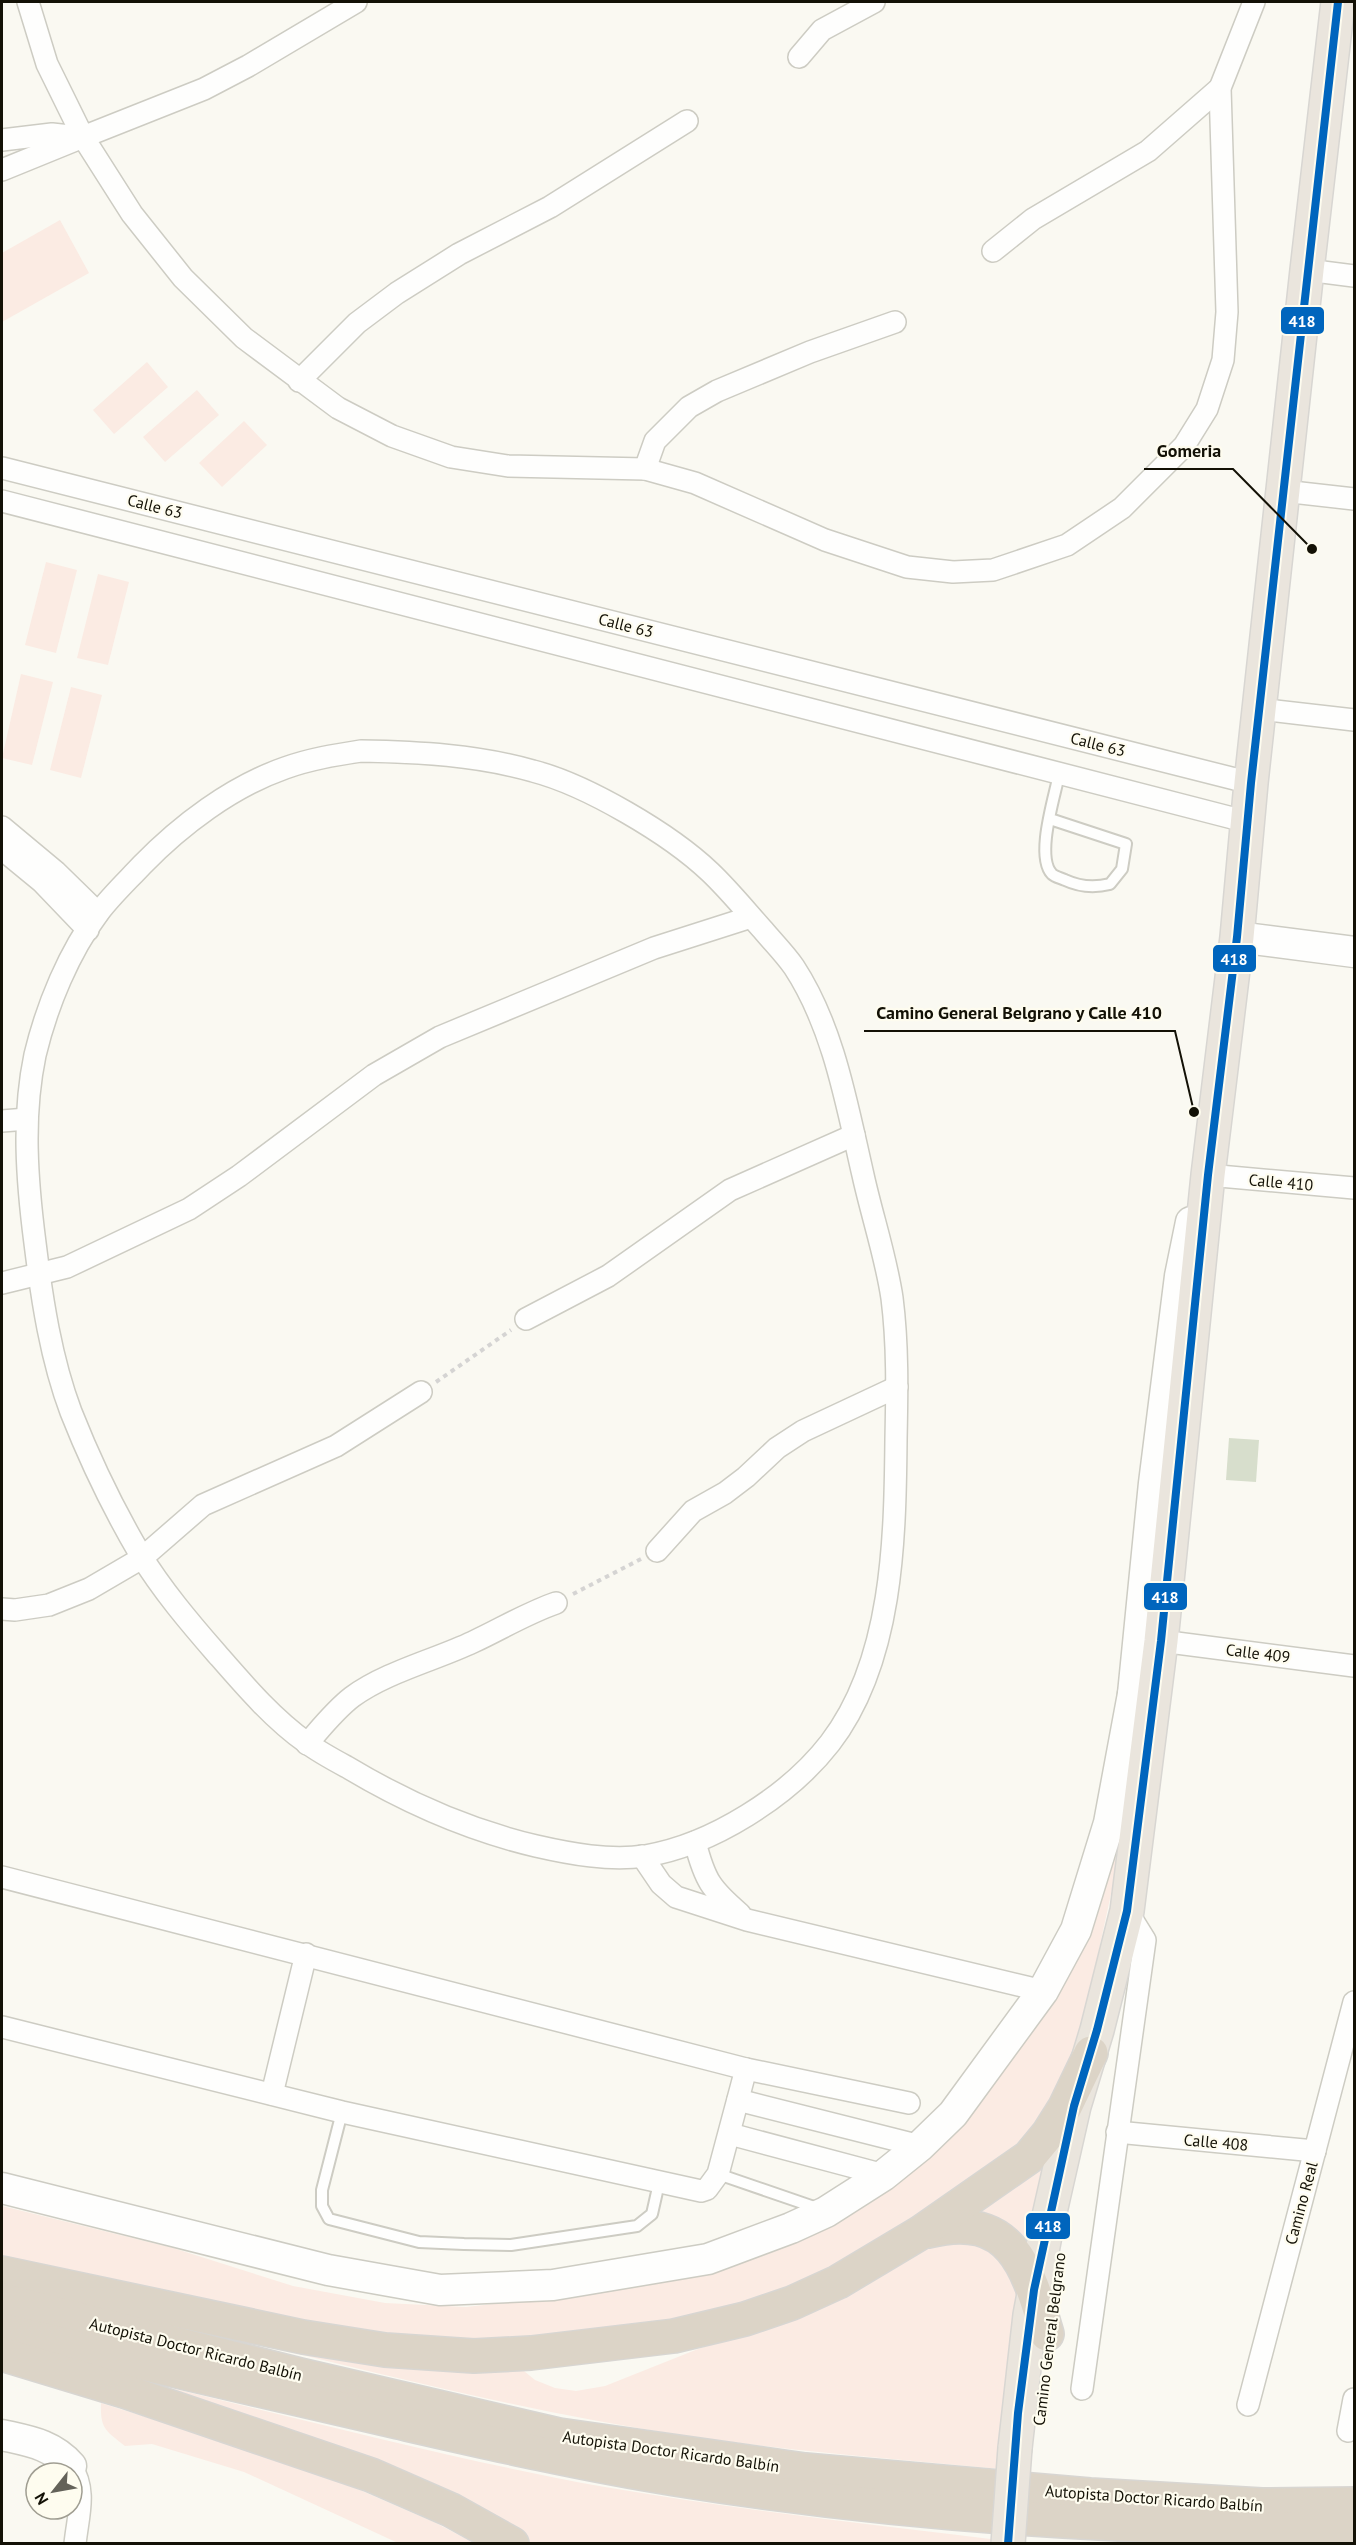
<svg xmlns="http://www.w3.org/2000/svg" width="1356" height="2545" font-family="'PT Sans',sans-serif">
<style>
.green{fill:#fbebe3}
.building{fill:#d7decc}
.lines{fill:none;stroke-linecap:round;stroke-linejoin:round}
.lane-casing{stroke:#cdccc3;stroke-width:14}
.street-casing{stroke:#cdccc3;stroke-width:24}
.secondary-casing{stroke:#cdccc3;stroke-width:33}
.primary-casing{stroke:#d8d6d2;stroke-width:36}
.highway-casing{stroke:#d8d6d2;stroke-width:36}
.path{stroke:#d5d4d3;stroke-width:4;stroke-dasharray:4.5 4.5;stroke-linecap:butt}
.lane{stroke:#fefefd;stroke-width:10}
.street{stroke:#fefefd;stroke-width:21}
.secondary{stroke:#fefefd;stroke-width:30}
.primary{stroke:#eae5dd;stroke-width:33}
.highway{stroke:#dcd4c7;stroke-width:33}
.primary-bridge-casing{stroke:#d8d6d2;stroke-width:36;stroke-linecap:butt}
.primary-bridge{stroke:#eae5dd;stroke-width:33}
.bus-1-casing{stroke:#fefcef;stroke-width:12}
.bus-1{stroke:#0065bd;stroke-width:8}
.labels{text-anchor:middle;stroke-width:4.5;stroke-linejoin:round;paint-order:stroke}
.street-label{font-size:16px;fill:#131106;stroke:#fefcef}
.leader{fill:none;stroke:#131106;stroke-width:2}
.callout-dot{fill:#131106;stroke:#fefcef;stroke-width:2}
.callout-label{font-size:18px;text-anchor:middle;font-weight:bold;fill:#131106;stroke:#fefcef;stroke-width:4.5;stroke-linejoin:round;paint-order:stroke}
.line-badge{stroke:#fefcef;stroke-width:2}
.badge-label{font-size:16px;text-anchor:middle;font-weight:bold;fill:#fff}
</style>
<rect width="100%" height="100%" fill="#faf9f2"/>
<!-- green -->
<g class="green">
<polygon points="60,220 89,273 2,322 2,253"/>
<polygon points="147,362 168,387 114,434 93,410"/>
<polygon points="197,390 219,415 165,462 143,437"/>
<polygon points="244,421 267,445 222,487 199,463"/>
<polygon points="46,562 77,570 56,653 25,645"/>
<polygon points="98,574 129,582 108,665 77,658"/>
<polygon points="21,674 53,682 32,765 2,758"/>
<polygon points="71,687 102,695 81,778 50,770"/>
<polygon points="1136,1746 1114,1880 1087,2005 1071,2063 1039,2131 875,2245 788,2290 726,2312 573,2338 381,2341 2,2262 2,2206 173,2248 293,2286 385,2303 466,2307 555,2297 852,2208 1075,1956 1108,1881"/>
<polygon points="1048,2152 1033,2259 966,2213"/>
<path d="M 940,2242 L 997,2246 L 1024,2305 L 1000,2469 C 894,2459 787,2451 681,2435 C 510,2409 344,2365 177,2324 L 519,2367 L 535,2380 L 555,2388 L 576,2391 L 605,2386 L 698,2349 L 769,2327 Z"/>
<path d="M 158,2385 C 306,2420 455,2460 605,2487 C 744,2511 884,2526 1023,2543 L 531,2543 L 500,2526 L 156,2392 Z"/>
<path d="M 101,2403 L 309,2468 L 436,2523 L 474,2543 L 398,2543 L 244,2472 L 152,2444 L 125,2446 C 106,2431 100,2429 101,2403 Z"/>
</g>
<!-- building -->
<polygon class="building" points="1229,1438 1259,1440 1256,1482 1226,1480"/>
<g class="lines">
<defs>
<g id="lane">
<path d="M 1050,819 L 1126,844 L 1122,869 L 1110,884 C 1094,888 1080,887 1065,880 C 1061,878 1055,877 1052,874 C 1035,856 1055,796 1059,774"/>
<polyline points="342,2112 322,2190 322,2206 329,2219 419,2242 464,2244 511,2245 637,2226 652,2214 659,2183"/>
<polyline points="718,2174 820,2209"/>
</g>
<g id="street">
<polyline points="28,2 47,64 83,137"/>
<polyline points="356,2 248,66 204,89 83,137 132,214 183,278 244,338 338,408 392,436 451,457 508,466 645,469 695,483 825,540 907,567 953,572 993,570 1067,545 1122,508 1184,446 1207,409 1223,360 1227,312 1220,88 1254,2"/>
<polyline points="799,57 822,30 874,2"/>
<polyline points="2,140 52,134 79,137"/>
<polyline points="2,170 83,137"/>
<polyline points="993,251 1033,219 1148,151 1220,88"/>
<polyline points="1307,270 1354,276"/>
<polyline points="299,381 357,323 397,293 459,254 550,207 687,121"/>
<polyline points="2,468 1251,783"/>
<polyline points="645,469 655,441 689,407 717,391 810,352 895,322"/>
<polyline points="1283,491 1354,499"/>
<polyline points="2,501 1248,822"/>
<polyline points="1259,709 1354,720"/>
<path d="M 361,751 C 419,752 477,755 533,771 C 587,785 670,834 710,872 C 729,890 746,911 763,930 C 773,942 785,954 794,967 C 834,1028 847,1106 863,1175 C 872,1216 886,1257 892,1298 C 898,1345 897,1393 896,1440 C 895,1540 893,1661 830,1743 C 789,1796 712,1845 645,1856 C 609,1861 571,1854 536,1846 C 468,1830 407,1803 347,1767 C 334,1760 319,1752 307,1743 C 273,1719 244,1685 217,1654 C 190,1623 162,1590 140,1554 C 114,1510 90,1460 71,1412 C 51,1359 42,1300 35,1243 C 27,1181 22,1117 35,1055 C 47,1005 69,952 99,912 C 112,895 128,880 142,865 C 181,825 231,787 285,768 C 310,759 335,755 361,751 Z"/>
<polyline points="2,827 56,872 98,913"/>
<polyline points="2,849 42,882 88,930"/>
<polyline points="2,1121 27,1119"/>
<polyline points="1208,1175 1354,1188"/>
<polyline points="2,1283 67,1267 189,1209 239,1176 374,1075 440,1037 654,948 751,917"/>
<polyline points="526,1319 608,1276 730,1190 854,1135"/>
<polyline points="657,1551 693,1511 725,1493 746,1477 777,1448 803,1431 897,1387"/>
<polyline points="2,1609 15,1610 49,1605 89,1589 142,1558 203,1505 336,1446 421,1392"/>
<polyline points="1161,1641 1354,1666"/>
<path d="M 307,1744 C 321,1728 335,1710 352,1697 C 386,1672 435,1660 473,1642 C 501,1629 527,1613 556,1603"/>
<path d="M 695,1842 C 705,1881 711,1889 740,1914"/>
<polyline points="642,1856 661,1884 676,1897 747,1920 1043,1991"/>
<polyline points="2,1877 746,2069 909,2103"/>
<polyline points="2,2027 342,2112 701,2191 707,2189 718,2174 746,2069"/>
<polyline points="272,2094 306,1954"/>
<polyline points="738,2100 920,2146"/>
<polyline points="1117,2132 1315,2151"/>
<polyline points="730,2134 884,2175"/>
<polyline points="1082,2389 1145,1940 1127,1911"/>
<polyline points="1248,2405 1354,2002"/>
<polyline points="1348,2431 1354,2399"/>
<path d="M 71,2466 C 87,2491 78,2515 75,2544"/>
</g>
<g id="secondary">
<polyline points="1237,937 1354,952"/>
<polyline points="1133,1694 1154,1483 1180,1276 1191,1222"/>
<polyline points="2,2188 328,2270 440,2290 553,2285 708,2259 791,2228 826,2212 884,2175 920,2146 953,2114 1043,1991 1076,1930 1109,1823 1133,1694 1155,1685"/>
<path d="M 2,2435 C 28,2441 52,2444 71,2466"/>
</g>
<polyline id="primary" points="1015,2448 1030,2315 1047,2225 1074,2106 1097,2030 1127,1911 1161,1641 1208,1175 1237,937 1251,783 1307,270 1338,2"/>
<g id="highway">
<path d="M 928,2231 C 1012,2210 1028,2268 1047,2334"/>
<polyline points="2,2273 303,2337 385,2350 474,2356 531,2353 674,2336 745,2319 792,2303 838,2282 920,2233 1029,2157 1048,2134 1065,2107 1091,2053"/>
<polyline points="2,2300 300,2375 559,2435 805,2470 1090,2495 1262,2505 1354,2504"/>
<path d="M 2,2330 C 134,2361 265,2392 398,2422 C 490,2443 581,2464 675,2479 C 899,2515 1127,2530 1354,2529"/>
<polyline points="2,2354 124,2391 371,2475 451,2510 512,2544"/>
</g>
</defs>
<!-- lane casing -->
<use href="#lane" class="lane-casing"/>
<!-- street casing -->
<use href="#street" class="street-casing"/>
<!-- secondary casing -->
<use href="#secondary" class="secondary-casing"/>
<!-- primary casing -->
<use href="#primary" class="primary-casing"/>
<!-- highway casing -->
<use href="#highway" class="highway-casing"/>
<!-- path -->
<g class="path">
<polyline points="436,1382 511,1330"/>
<polyline points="573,1594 641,1559"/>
</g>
<!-- lane -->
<use href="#lane" class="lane"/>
<!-- street -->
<use href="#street" class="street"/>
<!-- secondary -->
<use href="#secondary" class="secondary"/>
<!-- primary -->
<use href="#primary" class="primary"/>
<!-- highway -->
<use href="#highway" class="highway"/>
<defs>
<polyline id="primary-bridge" points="1008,2544 1015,2448"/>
</defs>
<!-- primary-bridge casing -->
<use href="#primary-bridge" class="primary-bridge-casing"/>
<!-- primary-bridge -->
<use href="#primary-bridge" class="primary-bridge"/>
<defs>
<polyline id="bus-1" points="1008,2544 1018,2413 1034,2290 1074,2106 1097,2030 1127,1911 1161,1641 1208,1175 1237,937 1251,783 1338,2"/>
</defs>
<!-- bus-1 casing -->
<use href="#bus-1" class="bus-1-casing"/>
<!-- bus-1 -->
<use href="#bus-1" class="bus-1"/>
</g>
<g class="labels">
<!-- street labels -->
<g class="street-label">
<text transform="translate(155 506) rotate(14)" y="6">Calle 63</text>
<text transform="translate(626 625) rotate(14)" y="6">Calle 63</text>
<text transform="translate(1098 744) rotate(14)" y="6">Calle 63</text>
<text transform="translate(1281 1182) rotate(5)" y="6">Calle 410</text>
<text transform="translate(1258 1653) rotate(7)" y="6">Calle 409</text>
<text transform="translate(1216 2142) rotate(5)" y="6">Calle 408</text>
<text transform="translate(1301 2203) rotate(-75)" y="6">Camino Real</text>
<text transform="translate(1049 2339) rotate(-83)" y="6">Camino General Belgrano</text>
<text transform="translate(196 2349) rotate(14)" y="6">Autopista Doctor Ricardo Balbín</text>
<text transform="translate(671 2451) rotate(8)" y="6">Autopista Doctor Ricardo Balbín</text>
<text transform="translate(1154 2498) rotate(4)" y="6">Autopista Doctor Ricardo Balbín</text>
</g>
</g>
<!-- callouts -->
<path class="leader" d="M1312 549L1233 469H1144M1194 1112L1175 1031H864"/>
<g class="callout-dot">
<circle cx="1312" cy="549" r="6"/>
<circle cx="1194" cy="1112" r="6"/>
</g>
<g class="callout-label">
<text x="1189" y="457">Gomeria</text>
<text x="1019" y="1019">Camino General Belgrano y Calle 410</text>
</g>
<g class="line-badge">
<rect x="1280" y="306" width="45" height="29" rx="6" fill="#0065bd"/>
<rect x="1212" y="944" width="45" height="29" rx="6" fill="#0065bd"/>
<rect x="1143" y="1582" width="45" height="29" rx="6" fill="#0065bd"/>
<rect x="1025" y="2212" width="46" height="28" rx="6" fill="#0065bd"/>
</g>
<g class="badge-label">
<text x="1302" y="327">418</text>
<text x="1234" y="965">418</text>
<text x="1165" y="1603">418</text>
<text x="1048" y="2232">418</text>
</g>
<!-- border -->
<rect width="1356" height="2545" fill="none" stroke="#131106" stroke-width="6"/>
<!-- north arrow -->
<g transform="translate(54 2491) rotate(239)"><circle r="28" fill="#fefcef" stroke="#a09e92" stroke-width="1.5"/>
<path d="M0-4.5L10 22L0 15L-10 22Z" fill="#646259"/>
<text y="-9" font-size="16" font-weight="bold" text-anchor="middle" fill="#131106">N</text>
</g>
</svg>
